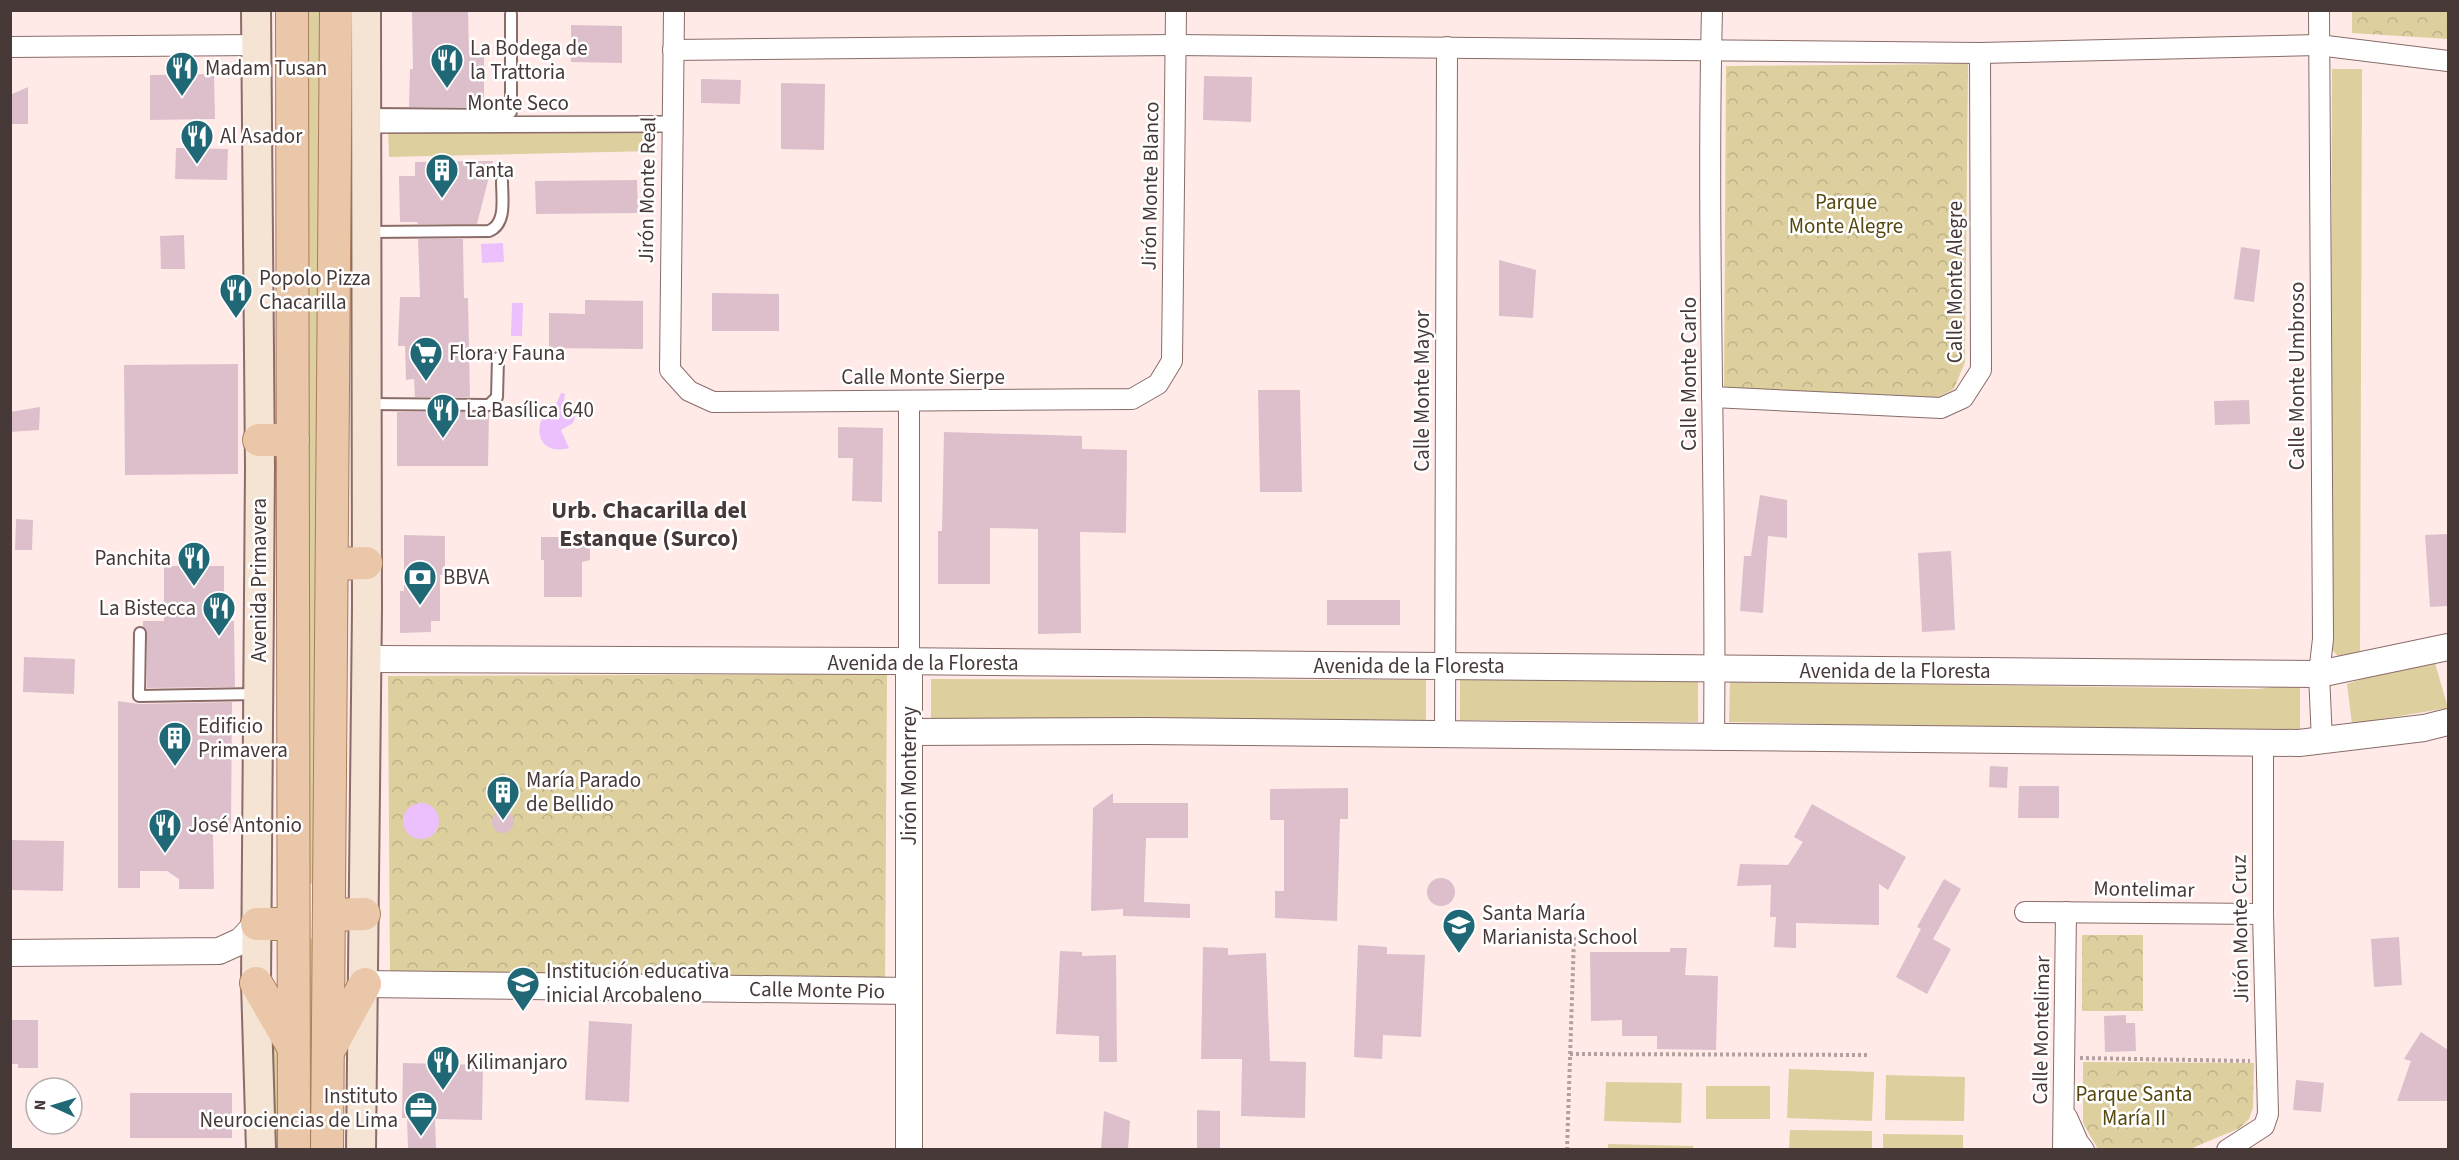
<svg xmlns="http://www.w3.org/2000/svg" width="2459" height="1160" font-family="'Source Sans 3',sans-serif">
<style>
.grass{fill:#ddcf9e}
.park{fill:url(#park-crowns)}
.water{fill:#ecc0fc}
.building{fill:#ddbfcb}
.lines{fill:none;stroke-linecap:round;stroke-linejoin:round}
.service-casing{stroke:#8a6c69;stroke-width:14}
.pedestrian-casing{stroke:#8a6c69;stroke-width:18}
.minor-casing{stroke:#8a6c69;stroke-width:22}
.tertiary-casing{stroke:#8a6c69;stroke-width:28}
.secondary-casing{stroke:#8a6c69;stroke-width:32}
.primary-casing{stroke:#a97d5c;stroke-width:34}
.path{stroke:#b3a19f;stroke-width:4;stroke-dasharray:3 3;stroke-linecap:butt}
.service{stroke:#fff;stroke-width:10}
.pedestrian{stroke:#fff;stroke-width:15}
.minor{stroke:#fff;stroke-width:20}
.tertiary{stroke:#fff;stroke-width:26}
.secondary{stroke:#f5e3d4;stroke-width:28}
.primary{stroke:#ebc7a9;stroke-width:32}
.labels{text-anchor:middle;stroke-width:5;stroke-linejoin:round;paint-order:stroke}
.poi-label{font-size:21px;fill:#473938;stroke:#fff;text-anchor:start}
.street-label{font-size:21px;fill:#473938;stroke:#fff}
.park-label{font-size:21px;fill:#56470f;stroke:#fff}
.quarter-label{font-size:24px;font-weight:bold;fill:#473938;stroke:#fff}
</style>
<defs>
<pattern id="park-crowns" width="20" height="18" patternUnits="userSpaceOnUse" patternTransform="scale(1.5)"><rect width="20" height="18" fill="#ddcf9e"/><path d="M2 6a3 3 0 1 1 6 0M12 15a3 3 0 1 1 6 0" fill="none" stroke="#bfb289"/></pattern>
</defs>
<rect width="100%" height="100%" fill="#ffeae8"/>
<!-- grass -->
<g class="grass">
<polygon points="299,11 321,11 318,884 304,883"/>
<polygon points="2332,69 2362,69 2360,655 2342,661 2330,647"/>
<polygon points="653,119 653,151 389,157 388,124"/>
<polygon points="2433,656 2448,708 2352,724 2347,684"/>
<polygon points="1460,678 1698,680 1698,722 1460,720"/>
<polygon points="931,679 1426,680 1426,722 931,721"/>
<polygon points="1730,682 2257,689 2300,684 2300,734 1729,722"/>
<polygon points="310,938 317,941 316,1149 303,1149 302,944"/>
<polygon points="270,1024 281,1039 281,1149 270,1150"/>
<polygon points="1789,1069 1874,1072 1872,1121 1787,1118"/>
<polygon points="1886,1075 1965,1077 1964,1121 1885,1120"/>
<polygon points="1606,1082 1682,1083 1681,1123 1604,1121"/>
<rect x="1706" y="1086" width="64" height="33"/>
<polygon points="1790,1130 1872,1131 1872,1149 1789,1149"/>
<polygon points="1883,1134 1963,1135 1963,1149 1883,1149"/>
<polygon points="1608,1144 1693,1146 1693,1149 1608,1149"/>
</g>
<!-- park -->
<g class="park">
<polygon points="2352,11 2448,11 2448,39 2352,33"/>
<polygon points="1968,64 1965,362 1954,389 1934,399 1724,389 1726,66"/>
<polygon points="887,674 885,989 390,974 388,676"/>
<rect x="2082" y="935" width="61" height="76"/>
<polygon points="2083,1062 2254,1063 2253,1108 2249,1119 2240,1128 2190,1149 2098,1149 2083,1123"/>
</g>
<!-- water -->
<g class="water">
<polygon points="503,243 504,262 482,263 481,244"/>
<polygon points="512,303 523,303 522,336 511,336"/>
<path d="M 561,393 L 565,394 L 563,407 L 569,408 L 575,417 L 573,423 L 561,430 L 569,448 C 540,456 531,430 548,409 L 555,407 Z"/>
<circle cx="421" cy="821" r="18"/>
</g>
<!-- building -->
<g class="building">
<polygon points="412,10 468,10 469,54 484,54 484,107 409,107 410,69 413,69"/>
<polygon points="571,25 622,26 622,63 571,62"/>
<polygon points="214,74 215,119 150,120 150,75"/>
<polygon points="1204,76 1252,77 1251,122 1203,120"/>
<polygon points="701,79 741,80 740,104 701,103"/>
<polygon points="781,83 825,84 824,150 781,149"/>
<polygon points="28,87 28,124 10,124 10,95"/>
<polygon points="176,148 228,149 227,180 175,179"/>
<polygon points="493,161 477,224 418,224 417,222 400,222 399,176 415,176 415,162"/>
<polygon points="637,180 638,213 536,214 535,181"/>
<polygon points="184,235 185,269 161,269 160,236"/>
<polygon points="418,239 463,239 464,298 468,298 470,397 415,397 414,379 406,380 405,346 398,346 400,297 420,297"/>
<polygon points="2241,247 2260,250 2254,302 2234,299"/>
<polygon points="1499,260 1536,270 1533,318 1499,316"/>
<polygon points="712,293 779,294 779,331 712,331"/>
<polygon points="585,300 643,301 643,349 549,348 549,313 585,314"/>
<polygon points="238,364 238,474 125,475 124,365"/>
<polygon points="1258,390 1300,390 1302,492 1260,492"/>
<polygon points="2249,400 2250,424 2215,425 2214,401"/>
<polygon points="40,407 39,430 10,432 10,412"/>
<polygon points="397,412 489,412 488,466 397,466"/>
<polygon points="838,427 883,428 882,502 852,501 853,458 838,458"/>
<polygon points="944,432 1082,436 1082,449 1127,450 1126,533 1080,532 1081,633 1038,634 1038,529 990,528 990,584 938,584 938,531 942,531"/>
<polygon points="1760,495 1787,500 1787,538 1768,536 1763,613 1740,611 1744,556 1751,556"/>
<polygon points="16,519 33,520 32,550 15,550"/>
<polygon points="2448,534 2448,606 2430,607 2425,535"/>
<polygon points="404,535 445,536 445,575 440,575 440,621 431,621 431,632 400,633 400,591 404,591"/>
<polygon points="541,537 590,537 590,560 582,562 582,597 544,597 544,560 541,560"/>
<polygon points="1951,551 1955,630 1922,632 1918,553"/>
<polygon points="164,566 224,566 224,621 234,621 235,687 147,688 147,633 143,626 143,621 164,621"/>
<rect x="1327" y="600" width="73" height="25"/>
<polygon points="24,657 75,659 74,694 23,692"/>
<polygon points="118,701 139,704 232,702 231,833 213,833 214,889 179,889 179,879 167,871 140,871 140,888 118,888"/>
<polygon points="1990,766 2008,767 2007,788 1989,787"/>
<polygon points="2019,786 2059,786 2059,818 2018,818"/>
<polygon points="1348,788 1348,819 1340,819 1337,921 1275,918 1275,891 1284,891 1284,820 1270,820 1270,789"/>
<polygon points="1113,793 1113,803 1188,803 1188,838 1146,838 1144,902 1190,904 1190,918 1123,916 1123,909 1091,911 1093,808"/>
<polygon points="1812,804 1906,857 1888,890 1879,884 1879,925 1796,923 1796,948 1774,947 1776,917 1770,917 1771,885 1737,886 1740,864 1788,865 1803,842 1794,837"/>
<circle cx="503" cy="822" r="11"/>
<polygon points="10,840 64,841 63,891 10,890"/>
<circle cx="1441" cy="892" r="14"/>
<polygon points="1944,879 1961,889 1933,939 1951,949 1927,994 1896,977 1921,929 1917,927"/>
<polygon points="2399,937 2402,985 2374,987 2371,939"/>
<polygon points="1358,945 1387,947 1387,954 1425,955 1421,1037 1383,1035 1382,1059 1354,1057"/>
<polygon points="1203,947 1228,948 1228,955 1266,953 1270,1061 1306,1062 1305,1118 1241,1116 1242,1059 1201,1059"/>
<polygon points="1670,948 1687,948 1685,975 1718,976 1716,1050 1657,1049 1657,1036 1622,1036 1622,1020 1591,1021 1590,952 1670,952"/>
<polygon points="1060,951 1082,952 1082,956 1116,955 1117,1062 1099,1062 1099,1036 1056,1034"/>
<polygon points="2126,1015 2126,1023 2135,1023 2136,1051 2105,1052 2104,1016"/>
<polygon points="10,1020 38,1020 38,1068 18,1068 18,1064 10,1064"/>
<polygon points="589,1021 632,1024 629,1102 585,1100"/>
<polygon points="2421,1032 2448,1050 2448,1101 2397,1101 2411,1061 2404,1059"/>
<polygon points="403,1063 483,1065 482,1120 435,1119 436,1149 408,1149 407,1118 402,1118"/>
<polygon points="2296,1080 2324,1083 2321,1112 2293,1110"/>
<rect x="130" y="1093" width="102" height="45"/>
<polygon points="1197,1110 1220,1111 1220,1149 1197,1149"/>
<polygon points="1104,1111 1130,1121 1128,1149 1101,1149"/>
</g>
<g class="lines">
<defs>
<g id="service">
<polyline points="368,114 508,115 511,112 511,14"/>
<path d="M 369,232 L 489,231 C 507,224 502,198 502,181"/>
<polyline points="369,404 489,405 497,397 498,358"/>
<polyline points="140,633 139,696 258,694"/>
</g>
<polyline id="pedestrian" points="365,125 672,124"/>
<g id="minor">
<polyline points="674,10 670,370 689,391 713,402 1132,399 1158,384 1172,361 1176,10"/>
<path d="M 1712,10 C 1706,253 1717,495 1714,737"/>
<polyline points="2319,10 2323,639 2319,674 2322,741"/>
<polyline points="10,47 256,45"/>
<polyline points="673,50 1175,45 1980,53 2318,45 2448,61"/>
<polyline points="1712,397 1941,408 1963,398 1981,370 1980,53"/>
<polyline points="909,402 909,663"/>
<polyline points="1445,735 1447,47"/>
<polyline points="2025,912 2263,914"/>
<polyline points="2067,1117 2078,1142 2084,1150"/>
<polyline points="2063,1150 2066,912"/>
<polyline points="2227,1150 2264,1126 2268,1114 2263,914 2263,743"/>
</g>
<g id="tertiary">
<polyline points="366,659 890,661 2319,674 2448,647"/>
<polyline points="909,663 909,1150"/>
<polyline points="909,732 1145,731 2299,743 2424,728 2448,722"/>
<polyline points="10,953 219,951 241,941 257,924"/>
<polyline points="365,984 909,991"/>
</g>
<g id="secondary">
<polyline points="256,10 260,467 256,983 261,1150"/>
<polyline points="361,1150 367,608 366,10"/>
</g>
<g id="primary">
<polyline points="292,10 294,1150"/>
<polyline points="259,440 293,440"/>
<polyline points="332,564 366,563"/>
<polyline points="329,915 364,914"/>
<polyline points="257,924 293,924"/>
<polyline points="256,983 292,1045"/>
<polyline points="330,1048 365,984"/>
<polyline points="327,1150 336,10"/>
</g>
</defs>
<!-- service casing -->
<use href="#service" class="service-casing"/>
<!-- pedestrian casing -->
<use href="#pedestrian" class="pedestrian-casing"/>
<!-- minor casing -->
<use href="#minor" class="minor-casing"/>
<!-- tertiary casing -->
<use href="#tertiary" class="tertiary-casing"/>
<!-- secondary casing -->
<use href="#secondary" class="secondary-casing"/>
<!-- primary casing -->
<use href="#primary" class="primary-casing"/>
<!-- path -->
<g class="path">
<polyline points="1570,1054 1869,1055"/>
<polyline points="2080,1058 2250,1061"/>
<polyline points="1567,1150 1574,937"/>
</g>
<!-- service -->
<use href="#service" class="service"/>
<!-- pedestrian -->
<use href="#pedestrian" class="pedestrian"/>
<!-- minor -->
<use href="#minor" class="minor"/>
<!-- tertiary -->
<use href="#tertiary" class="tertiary"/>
<!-- secondary -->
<use href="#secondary" class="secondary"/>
<!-- primary -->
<use href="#primary" class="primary"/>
</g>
<!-- icons -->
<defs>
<symbol id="restaurant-pin" viewBox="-11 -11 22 30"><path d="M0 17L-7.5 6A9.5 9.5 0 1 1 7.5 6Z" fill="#216876" stroke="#fff"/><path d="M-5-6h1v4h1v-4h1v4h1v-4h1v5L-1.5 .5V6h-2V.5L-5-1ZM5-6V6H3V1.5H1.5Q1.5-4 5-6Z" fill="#fff"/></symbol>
<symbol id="building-pin" viewBox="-11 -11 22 30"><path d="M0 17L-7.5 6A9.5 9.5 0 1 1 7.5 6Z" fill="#216876" stroke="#fff"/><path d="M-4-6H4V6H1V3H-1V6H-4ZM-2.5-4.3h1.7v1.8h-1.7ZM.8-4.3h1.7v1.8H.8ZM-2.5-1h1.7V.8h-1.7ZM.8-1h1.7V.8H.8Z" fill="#fff"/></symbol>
<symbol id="supermarket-pin" viewBox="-11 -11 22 30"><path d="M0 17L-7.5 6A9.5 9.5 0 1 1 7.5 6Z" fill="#216876" stroke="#fff"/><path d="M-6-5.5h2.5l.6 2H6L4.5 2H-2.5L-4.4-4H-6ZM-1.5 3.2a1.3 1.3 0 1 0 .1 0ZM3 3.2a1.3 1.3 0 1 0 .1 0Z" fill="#fff"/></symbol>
<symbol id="bank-pin" viewBox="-11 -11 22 30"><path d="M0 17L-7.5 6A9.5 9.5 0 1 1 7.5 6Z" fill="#216876" stroke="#fff"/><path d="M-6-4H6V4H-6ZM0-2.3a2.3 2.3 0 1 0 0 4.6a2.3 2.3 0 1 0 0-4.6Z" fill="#fff"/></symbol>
<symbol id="school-pin" viewBox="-11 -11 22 30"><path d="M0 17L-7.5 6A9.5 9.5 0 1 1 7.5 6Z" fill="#216876" stroke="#fff"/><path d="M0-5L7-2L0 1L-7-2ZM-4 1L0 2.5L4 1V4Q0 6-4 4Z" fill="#fff"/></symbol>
<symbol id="office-pin" viewBox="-11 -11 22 30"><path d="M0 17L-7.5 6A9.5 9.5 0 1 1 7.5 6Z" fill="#216876" stroke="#fff"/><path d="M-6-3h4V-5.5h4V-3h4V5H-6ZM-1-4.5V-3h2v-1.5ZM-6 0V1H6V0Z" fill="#fff"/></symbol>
</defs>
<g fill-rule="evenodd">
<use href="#restaurant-pin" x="428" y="41" width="38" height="52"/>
<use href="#restaurant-pin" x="163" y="49" width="38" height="52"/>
<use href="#restaurant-pin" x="178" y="117" width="38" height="52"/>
<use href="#building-pin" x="423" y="151" width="38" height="52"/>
<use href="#restaurant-pin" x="217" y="271" width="38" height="52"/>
<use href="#supermarket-pin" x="407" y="334" width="38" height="52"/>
<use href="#restaurant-pin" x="424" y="391" width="38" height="52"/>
<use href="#restaurant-pin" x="175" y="539" width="38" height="52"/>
<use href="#bank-pin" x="401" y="558" width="38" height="52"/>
<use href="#restaurant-pin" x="200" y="589" width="38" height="52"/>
<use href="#building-pin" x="156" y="719" width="38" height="52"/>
<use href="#building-pin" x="484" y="773" width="38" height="52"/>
<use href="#restaurant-pin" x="146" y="806" width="38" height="52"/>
<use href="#school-pin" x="1440" y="906" width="38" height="52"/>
<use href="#school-pin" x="504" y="964" width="38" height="52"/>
<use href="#restaurant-pin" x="424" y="1043" width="38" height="52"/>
<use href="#office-pin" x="402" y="1089" width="38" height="52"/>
</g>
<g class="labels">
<!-- poi labels -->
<g class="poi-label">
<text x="470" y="55">La Bodega de<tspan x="470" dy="24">la Trattoria</tspan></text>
<text x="205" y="75">Madam Tusan</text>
<text x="220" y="143">Al Asador</text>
<text x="465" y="177">Tanta</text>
<text x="259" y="285">Popolo Pizza<tspan x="259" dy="24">Chacarilla</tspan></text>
<text x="449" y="360">Flora y Fauna</text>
<text x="466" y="417">La Basílica 640</text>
<text x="171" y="565" text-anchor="end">Panchita</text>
<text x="443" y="584">BBVA</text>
<text x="196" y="615" text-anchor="end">La Bistecca</text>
<text x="198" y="733">Edificio<tspan x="198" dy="24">Primavera</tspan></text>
<text x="526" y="787">María Parado<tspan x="526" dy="24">de Bellido</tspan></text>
<text x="188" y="832">José Antonio</text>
<text x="1482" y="920">Santa María<tspan x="1482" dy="24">Marianista School</tspan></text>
<text x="546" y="978">Institución educativa<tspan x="546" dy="24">inicial Arcobaleno</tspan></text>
<text x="466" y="1069">Kilimanjaro</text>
<text x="398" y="1103" text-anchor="end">Instituto<tspan x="398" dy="24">Neurociencias de Lima</tspan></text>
</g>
<!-- street labels -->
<g class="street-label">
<text x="518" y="110">Monte Seco</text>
<text transform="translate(1150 186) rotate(-89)" y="7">Jirón Monte Blanco</text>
<text transform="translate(647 190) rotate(-89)" y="7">Jirón Monte Real</text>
<text transform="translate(1955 282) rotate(-90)" y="7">Calle Monte Alegre</text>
<text transform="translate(1689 374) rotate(-90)" y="7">Calle Monte Carlo</text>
<text transform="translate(2297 376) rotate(-90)" y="7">Calle Monte Umbroso</text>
<text x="923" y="384">Calle Monte Sierpe</text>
<text transform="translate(1422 391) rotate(-90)" y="7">Calle Monte Mayor</text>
<text transform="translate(259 580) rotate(-90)" y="7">Avenida Primavera</text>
<text x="923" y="670">Avenida de la Floresta</text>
<text x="1409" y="673">Avenida de la Floresta</text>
<text x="1895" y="678">Avenida de la Floresta</text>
<text transform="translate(909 776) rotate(-90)" y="7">Jirón Monterrey</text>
<text transform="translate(2144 889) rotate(1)" y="7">Montelimar</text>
<text transform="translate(2240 929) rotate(-91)" y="7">Jirón Monte Cruz</text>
<text transform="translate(817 990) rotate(1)" y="7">Calle Monte Pio</text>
<text transform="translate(2041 1030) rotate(-89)" y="7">Calle Montelimar</text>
</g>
<!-- park labels -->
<g class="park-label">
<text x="1846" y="209">Parque<tspan x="1846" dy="24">Monte Alegre</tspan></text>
<text x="2134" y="1101">Parque Santa<tspan x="2134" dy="24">María II</tspan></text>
</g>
<!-- quarter labels -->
<g class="quarter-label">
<text x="649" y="518">Urb. Chacarilla del<tspan x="649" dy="28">Estanque (Surco)</tspan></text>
</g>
</g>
<!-- border -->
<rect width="2459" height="1160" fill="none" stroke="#473938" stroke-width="24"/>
<!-- north arrow -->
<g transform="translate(54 1106) rotate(274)"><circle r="28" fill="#ffffff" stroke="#b5b0af" stroke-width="1.5"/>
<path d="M0-4.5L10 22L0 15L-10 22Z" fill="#216876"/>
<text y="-9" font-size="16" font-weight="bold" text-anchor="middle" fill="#473938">N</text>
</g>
</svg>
